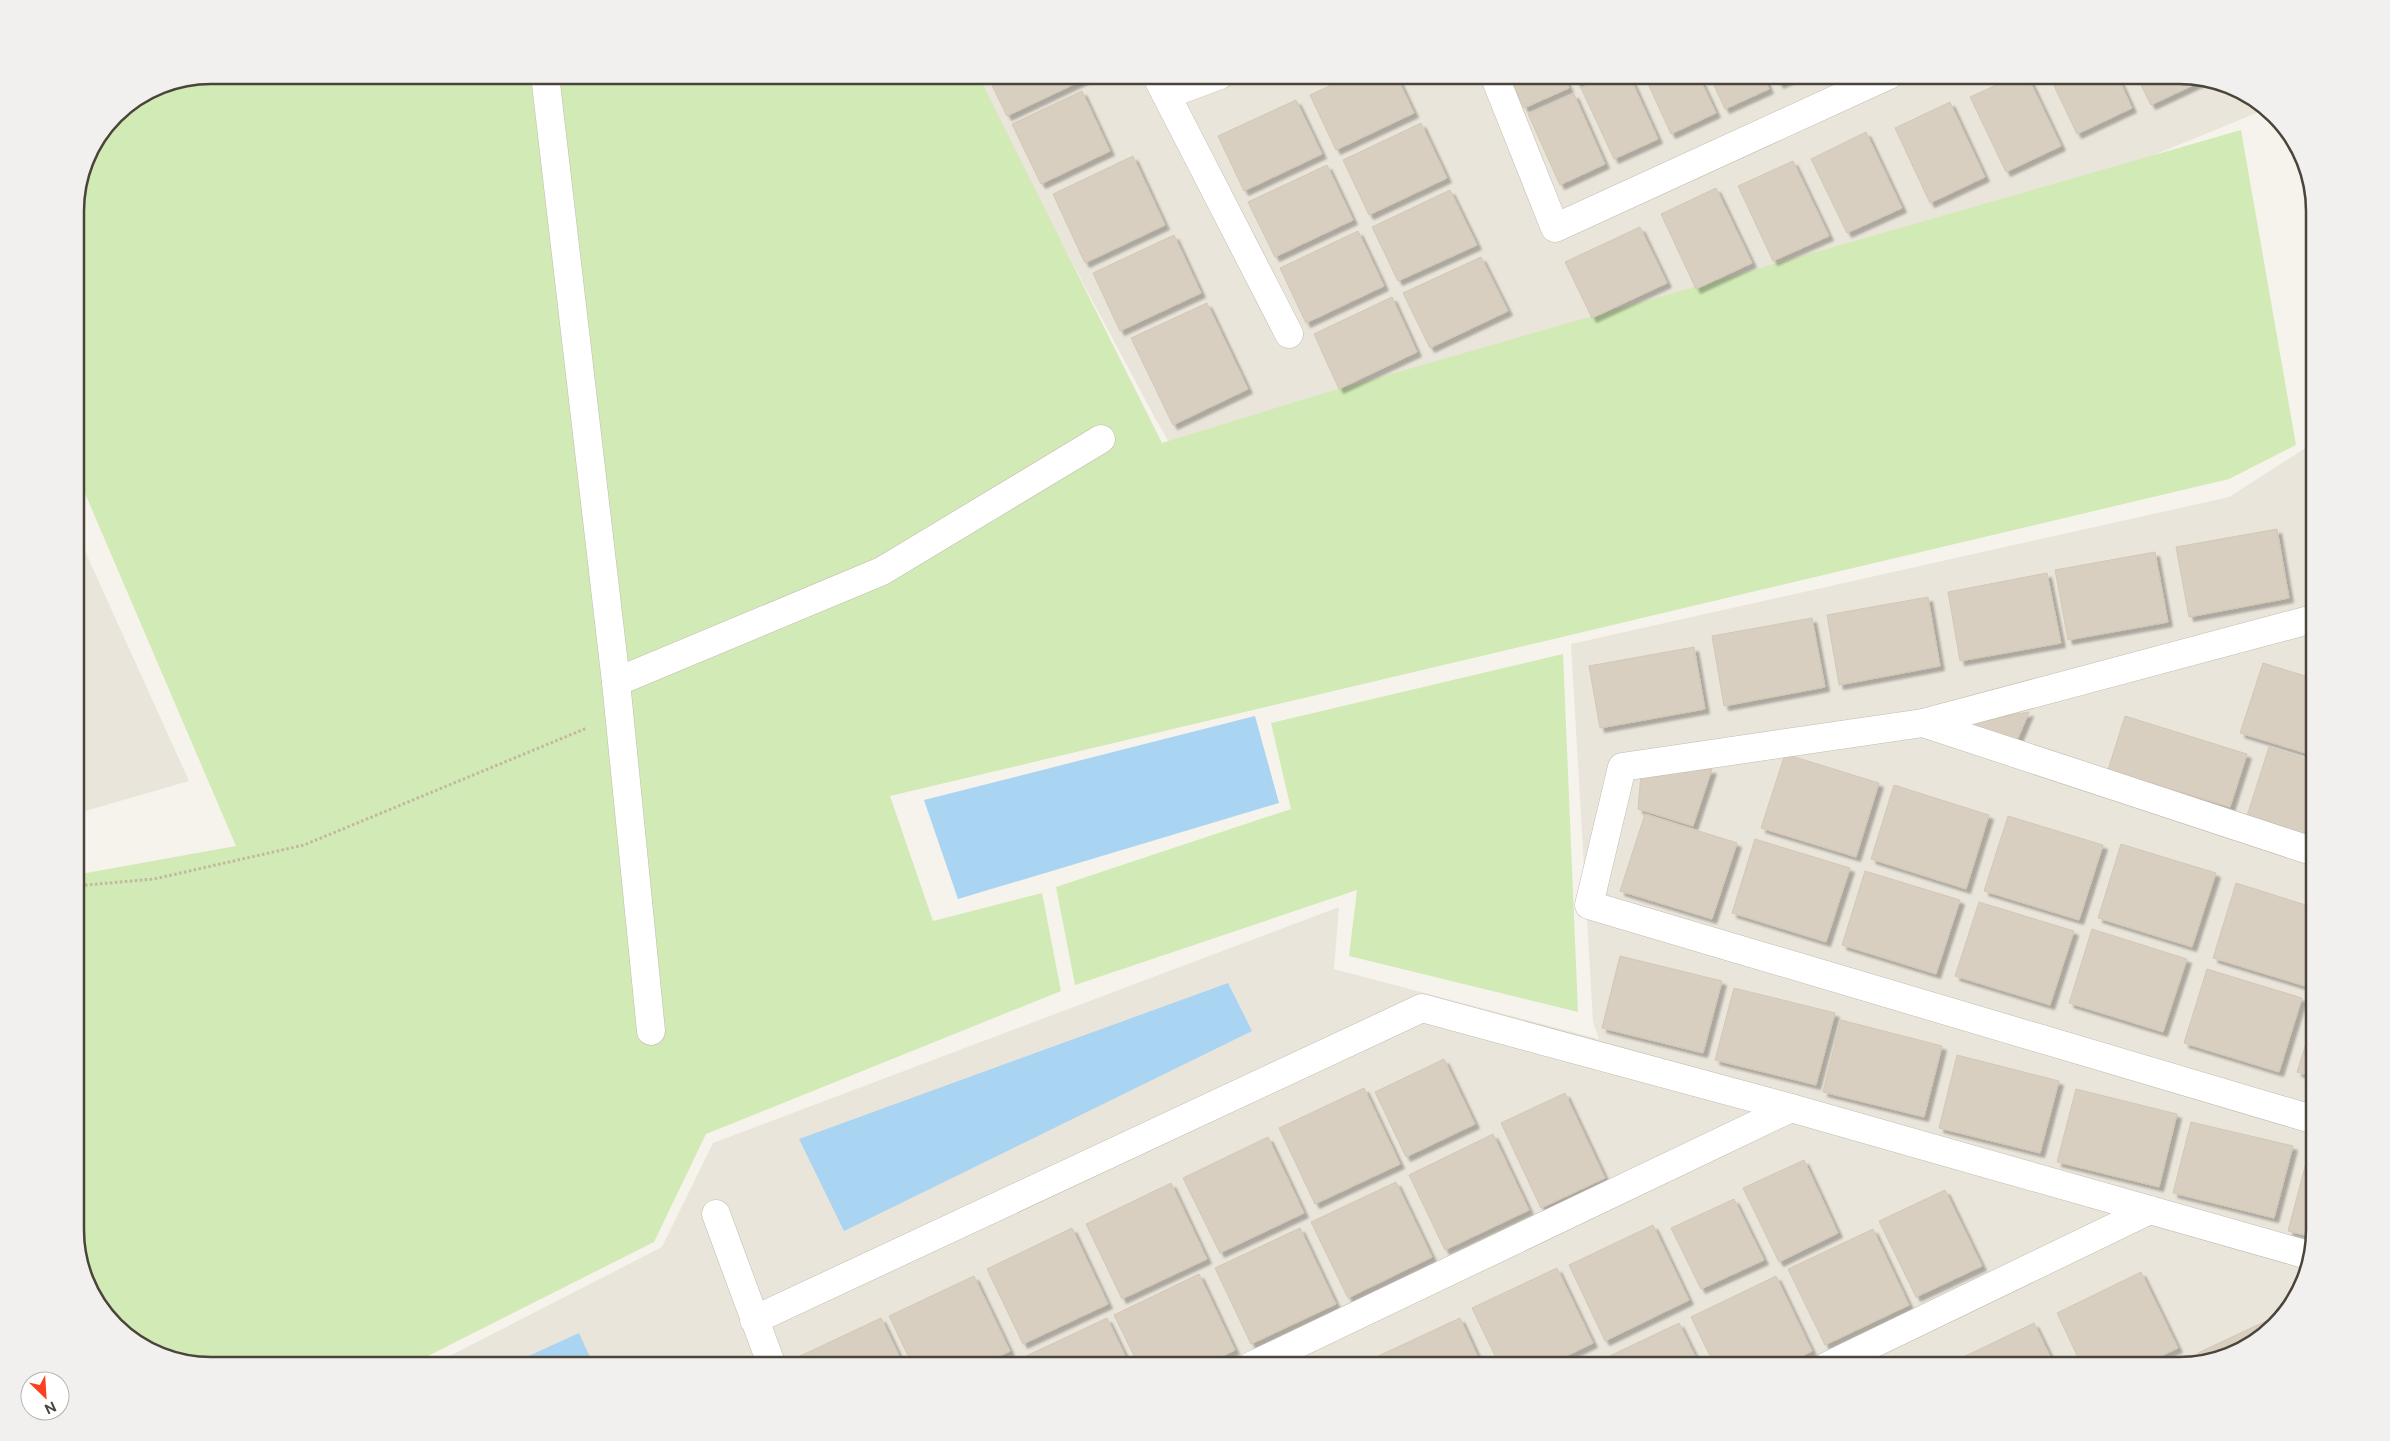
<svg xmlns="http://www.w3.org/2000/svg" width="2390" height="1441" font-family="'Public Sans',sans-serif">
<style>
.residential{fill:#eae5da}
.green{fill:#d2eab5}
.water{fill:#a9d4f2}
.building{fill:#d8cfc1;stroke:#d3c7b4;filter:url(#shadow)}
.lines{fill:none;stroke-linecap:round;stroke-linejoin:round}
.street-casing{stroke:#c2bbae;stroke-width:29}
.path{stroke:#c4b79f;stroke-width:3;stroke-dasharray:2.5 2.5;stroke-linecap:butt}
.street{stroke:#fff;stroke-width:28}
.rim{fill:none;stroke:#4b4439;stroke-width:2.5}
</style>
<defs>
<filter id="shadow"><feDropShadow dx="4.5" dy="4.5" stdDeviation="1" flood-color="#0004"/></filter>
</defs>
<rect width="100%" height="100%" fill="#f6f3ec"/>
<!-- residential -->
<g class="residential">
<polygon points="972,75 2179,75 2247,93 2264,110 1824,290 1196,489 1155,418"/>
<polygon points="2315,442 2315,1230 2297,1298 2247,1348 2179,1366 430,1366 662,1247 713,1143 1339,907 1334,969 1599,1039 1593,1022 1571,644 2229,497"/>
<polygon points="75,529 189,781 75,814"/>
</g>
<!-- green -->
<g class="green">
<polygon points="211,75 978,75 1162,443 1318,395 2241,130 2296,445 2229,479 890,796 933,921 1042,893 1061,991 706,1134 654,1242 408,1366 211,1366 143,1348 93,1298 75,1239 75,875 236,846 75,470 75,202 89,151 115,115 159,85"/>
<polygon points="1563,654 1578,1012 1349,956 1357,890 1075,985 1056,887 1291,809 1271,723"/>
</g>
<!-- water -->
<g class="water">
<polygon points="1255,716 1279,803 958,899 924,800"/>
<polygon points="1228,983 1252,1031 844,1231 799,1139"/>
<polygon points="579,1333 594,1366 507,1366"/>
</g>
<!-- building -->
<g class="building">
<polygon points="987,75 1086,75 1087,78 1007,116"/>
<polygon points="1353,75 1396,75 1414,113 1336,150 1310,95"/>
<polygon points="1509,75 1563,75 1569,88 1524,108"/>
<polygon points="1573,75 1593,75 1577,83"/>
<polygon points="1610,75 1629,75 1658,139 1614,159 1581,88"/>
<polygon points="1644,75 1698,75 1716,113 1671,134"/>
<polygon points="1709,75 1763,75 1769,89 1725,109"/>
<polygon points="1775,75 1798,75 1779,84"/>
<polygon points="2018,75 2027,75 2061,146 2006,172 1970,97"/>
<polygon points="2049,75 2117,75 2132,108 2077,134"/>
<polygon points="2136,75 2179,75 2202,81 2151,105"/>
<polygon points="1082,91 1110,151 1041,184 1012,124"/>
<polygon points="1574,94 1605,164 1560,185 1528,114"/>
<polygon points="1296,100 1322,154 1244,191 1218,136"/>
<polygon points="1950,102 1985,177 1930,203 1895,128"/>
<polygon points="1421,123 1447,178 1369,215 1343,160"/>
<polygon points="1866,132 1902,208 1847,233 1811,159"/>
<polygon points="1133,156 1165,225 1085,263 1053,194"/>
<polygon points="1793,161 1829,236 1773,261 1738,186"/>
<polygon points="1327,165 1353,220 1275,257 1248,202"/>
<polygon points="1716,188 1752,263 1696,289 1661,214"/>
<polygon points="1450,190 1477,245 1398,281 1372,227"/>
<polygon points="1640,227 1667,283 1592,318 1565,262"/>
<polygon points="1358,231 1384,286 1306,323 1280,268"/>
<polygon points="1174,235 1201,293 1120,331 1093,273"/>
<polygon points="1481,257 1508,311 1430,348 1403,293"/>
<polygon points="1392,297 1417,352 1339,389 1314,334"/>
<polygon points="1207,303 1248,389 1173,425 1131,338"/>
<polygon points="2277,529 2289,598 2189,617 2176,547"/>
<polygon points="2155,552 2168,622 2068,640 2055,570"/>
<polygon points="2047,573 2061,643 1960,661 1948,592"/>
<polygon points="1928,597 1940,666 1839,685 1827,615"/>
<polygon points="1812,618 1825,687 1724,706 1712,636"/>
<polygon points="1694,647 1705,709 1600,728 1589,666"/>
<polygon points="2263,663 2315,679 2315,756 2240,733"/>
<polygon points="2029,712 2013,750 1970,736 1976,721"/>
<polygon points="2125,716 2247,754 2230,807 2108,770"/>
<polygon points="2269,747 2315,762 2315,837 2247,816"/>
<polygon points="1785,754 1879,783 1856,857 1761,828"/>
<polygon points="1712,769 1693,826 1638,809 1641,774"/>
<polygon points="1894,785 1989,815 1966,889 1871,859"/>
<polygon points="1645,814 1737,843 1712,919 1620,891"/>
<polygon points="2008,816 2103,845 2079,920 1984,891"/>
<polygon points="1755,839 1850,868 1826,942 1732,913"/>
<polygon points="2121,844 2216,873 2192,947 2098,918"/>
<polygon points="1865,871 1960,900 1936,974 1842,945"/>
<polygon points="2236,883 2315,908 2315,963 2308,987 2213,958"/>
<polygon points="1979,902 2074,931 2050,1005 1955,976"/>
<polygon points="2092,929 2187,959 2163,1032 2069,1003"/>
<polygon points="1620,956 1722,981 1703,1053 1602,1028"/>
<polygon points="2207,969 2302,998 2279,1072 2184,1043"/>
<polygon points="1734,988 1835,1013 1816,1085 1715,1060"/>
<polygon points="2315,1015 2315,1077 2297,1072"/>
<polygon points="1841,1020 1942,1046 1924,1117 1823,1092"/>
<polygon points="1957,1055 2059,1081 2040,1153 1939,1128"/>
<polygon points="1444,1059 1475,1124 1406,1157 1375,1092"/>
<polygon points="1364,1088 1400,1164 1315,1204 1279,1128"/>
<polygon points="2076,1089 2177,1114 2159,1187 2057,1162"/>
<polygon points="1565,1093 1605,1178 1541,1208 1501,1123"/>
<polygon points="2191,1122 2293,1146 2274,1218 2173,1193"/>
<polygon points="1493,1134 1529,1210 1445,1250 1409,1175"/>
<polygon points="1268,1137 1304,1213 1220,1253 1183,1178"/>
<polygon points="2307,1159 2315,1161 2313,1237 2288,1231"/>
<polygon points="1804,1160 1838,1233 1779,1262 1743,1188"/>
<polygon points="1396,1182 1432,1257 1348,1298 1311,1222"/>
<polygon points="1171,1183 1207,1259 1122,1299 1086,1224"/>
<polygon points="1945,1190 1982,1266 1916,1297 1879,1221"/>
<polygon points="1734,1199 1764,1260 1701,1289 1671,1228"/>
<polygon points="1653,1225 1689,1300 1605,1341 1569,1265"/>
<polygon points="1072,1228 1108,1304 1023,1344 987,1269"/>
<polygon points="1300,1228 1336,1304 1251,1344 1215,1268"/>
<polygon points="1873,1229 1909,1305 1825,1345 1788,1269"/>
<polygon points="1557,1268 1593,1343 1546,1366 1500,1366 1472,1308"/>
<polygon points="2141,1272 2178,1348 2140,1366 2082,1366 2057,1313"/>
<polygon points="1199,1274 1235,1350 1202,1366 1139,1366 1114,1315"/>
<polygon points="974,1276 1010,1351 979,1366 913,1366 889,1316"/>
<polygon points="1776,1276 1812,1351 1782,1366 1715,1366 1691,1317"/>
<polygon points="2281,1314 2247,1348 2201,1360 2198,1353"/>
<polygon points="881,1318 904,1366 800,1366 796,1358"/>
<polygon points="1107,1318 1130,1366 1026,1366 1022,1358"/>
<polygon points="1460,1318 1482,1366 1378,1366 1374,1358"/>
<polygon points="1679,1323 1700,1366 1596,1366 1595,1363"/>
<polygon points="2034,1323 2055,1366 1950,1366 1949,1364"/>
</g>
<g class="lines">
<defs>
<g id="street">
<polyline points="545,75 616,682 651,1031"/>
<polyline points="1156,75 1289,334"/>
<polyline points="1494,75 1555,228 1889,75"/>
<polyline points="1166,95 1220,75"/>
<polyline points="2315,621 2309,620 1923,723 1622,767 1589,905 2315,1120"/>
<polyline points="616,682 882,571 1101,439"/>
<polyline points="1923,723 2315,852"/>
<polyline points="716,1214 772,1366"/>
<polyline points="754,1320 1422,1008 1791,1108 2308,1255"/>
<polyline points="1251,1366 1791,1108"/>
<polyline points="1827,1366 2150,1210"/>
</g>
</defs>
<!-- street casing -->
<use href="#street" class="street-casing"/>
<!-- path -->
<polyline class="path" points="75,886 154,879 304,845 587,728"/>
<!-- street -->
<use href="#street" class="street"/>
</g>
<!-- crop -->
<path d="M0 0H2390V1441H0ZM211 84H2179A127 127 0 0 1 2306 211V1230A127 127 0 0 1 2179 1357H211A127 127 0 0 1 84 1230V211A127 127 0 0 1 211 84Z" fill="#f1f0ef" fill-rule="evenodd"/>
<path class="rim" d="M211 84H2179A127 127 0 0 1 2306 211V1230A127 127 0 0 1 2179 1357H211A127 127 0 0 1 84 1230V211A127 127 0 0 1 211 84Z"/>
<!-- north arrow -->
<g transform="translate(45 1396) rotate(155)"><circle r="24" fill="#ffffff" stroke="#b7b4b0"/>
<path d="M0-4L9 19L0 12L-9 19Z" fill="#fc3f1d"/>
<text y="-8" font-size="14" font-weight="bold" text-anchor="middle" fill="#4b4439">N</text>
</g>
</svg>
